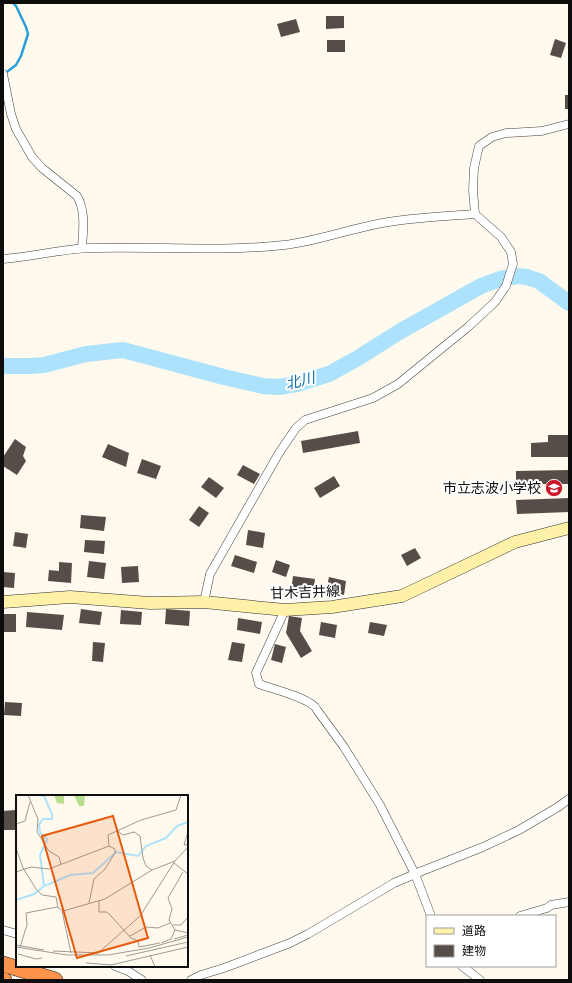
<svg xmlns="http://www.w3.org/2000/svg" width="572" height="983" font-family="'IBM Plex Serif','Noto Sans JP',serif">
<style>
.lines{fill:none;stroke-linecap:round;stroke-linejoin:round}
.stream{stroke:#2c9eda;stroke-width:2.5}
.river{stroke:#ace2fc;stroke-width:16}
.building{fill:#564d48}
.minor-casing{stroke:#404040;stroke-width:9}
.secondary-casing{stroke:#2f2f2f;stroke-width:13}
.motorway-casing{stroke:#1e1e1e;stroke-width:16}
.minor{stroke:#fff;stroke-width:8}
.secondary{stroke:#fff1a8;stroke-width:12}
.motorway{stroke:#ff934b;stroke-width:15}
.labels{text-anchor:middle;stroke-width:4;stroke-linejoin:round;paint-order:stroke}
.poi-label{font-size:14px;fill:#0d0d0d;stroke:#fff;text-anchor:end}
.street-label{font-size:14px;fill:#0d0d0d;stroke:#fff}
.water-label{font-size:15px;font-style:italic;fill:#0b6daa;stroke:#fff}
.inset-river{fill:none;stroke:#ace2fc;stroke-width:2}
.inset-road{fill:none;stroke:#9e9b93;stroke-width:1}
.view{fill:#e8590c;fill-opacity:0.15;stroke:#e8590c;stroke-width:2}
.inset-edge{fill:none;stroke:#0d0d0d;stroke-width:2}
</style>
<rect width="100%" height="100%" fill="#fffaed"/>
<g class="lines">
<!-- stream -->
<polyline class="stream" points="4,74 16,65 21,56 28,34 26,27 16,6 13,3"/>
<!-- river -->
<polyline class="river" points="3,366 30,366 44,365 86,354 123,350 224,377 263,386 279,387 297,384 329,374 358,358 399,332 481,286 500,279 518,276 527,277 539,281 569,303"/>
</g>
<!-- building -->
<g class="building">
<polygon points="326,16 344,16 344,28 326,29"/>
<polygon points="296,19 300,32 281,37 277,24"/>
<polygon points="555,39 566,43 561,58 550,55"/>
<rect x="327" y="40" width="18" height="12"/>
<rect x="565" y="95" width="4" height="14"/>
<polygon points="358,431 360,443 303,453 301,441"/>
<polygon points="548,435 569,435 569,457 531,457 531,443 548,442"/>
<polygon points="15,439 26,447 23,456 26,461 17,475 3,466 3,457"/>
<polygon points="108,444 129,453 126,467 102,457"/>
<polygon points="142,459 161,466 156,479 137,473"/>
<polygon points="243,465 260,474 254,484 237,475"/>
<polygon points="569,470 569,484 516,484 516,471"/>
<polygon points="334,476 340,486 320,498 314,488"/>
<polygon points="209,477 224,488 216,498 201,487"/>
<polygon points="569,498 569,512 517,514 516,500"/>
<polygon points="199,506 209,513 199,527 189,520"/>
<polygon points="81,515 106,517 104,531 80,528"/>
<polygon points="248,530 265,533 263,548 246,545"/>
<polygon points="15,532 28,534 26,548 13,546"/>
<polygon points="85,540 105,541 104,554 84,552"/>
<polygon points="415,548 421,558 407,566 401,555"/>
<polygon points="235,555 257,562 254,573 231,566"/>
<polygon points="276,560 290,565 286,577 272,572"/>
<polygon points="89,561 106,563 104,579 87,577"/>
<polygon points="59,562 72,563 71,583 48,581 49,570 59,571"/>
<polygon points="138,566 139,582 122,583 121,567"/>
<polygon points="3,572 15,573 14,588 3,587"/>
<polygon points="293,576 315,579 313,595 291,592"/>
<polygon points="329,577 346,581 344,595 326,591"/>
<polygon points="81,609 102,612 100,625 79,623"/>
<polygon points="166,609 190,611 189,626 165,624"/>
<polygon points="121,610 142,612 141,625 120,624"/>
<polygon points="27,612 64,615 62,630 26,627"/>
<rect x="3" y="614" width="13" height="18"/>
<polygon points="289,616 302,618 300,631 312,651 301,658 286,633"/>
<polygon points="238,618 262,622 260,634 237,630"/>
<polygon points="321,622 337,625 335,638 319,635"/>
<polygon points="370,622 387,625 384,636 368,633"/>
<polygon points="93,642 105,643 103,662 92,661"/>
<polygon points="232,642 245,644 242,662 228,660"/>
<polygon points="275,644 286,647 282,663 271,660"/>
<polygon points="5,702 22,703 21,716 4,715"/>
<polygon points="15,810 15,830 3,830 3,811"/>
</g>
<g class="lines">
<defs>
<g id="minor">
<path d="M 3,74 L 11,114 L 16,129 L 32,157 L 42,168 L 77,196 C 86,211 83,231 82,248"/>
<polyline points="475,214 473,190 474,168 479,146 492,137 506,133 542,131 569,124"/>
<path d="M 3,259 C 32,257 61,249 90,248 C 154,246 220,252 284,245 C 311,242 337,233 364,227 C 401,218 437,217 475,214 L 501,237 L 511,252 L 513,264 L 506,286 L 495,302 L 468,327 L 398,384 L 373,398 L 305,420 L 296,428 L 279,453 L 210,574 L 204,602"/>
<path d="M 285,610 L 256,673 L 259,684 C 272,689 312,698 317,710 L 344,747 L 380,805 L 415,874 L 431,916"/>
<polyline points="520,916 547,908 551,905 569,902"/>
<polyline points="3,930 17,934"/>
<polyline points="115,966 128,971 142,980"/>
<polyline points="462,966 480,980"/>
<polyline points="191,980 201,975 224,968 290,943 308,934 394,883 422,871 483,847 519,830 558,807 569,799"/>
</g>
<polyline id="secondary" points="3,602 70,597 150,603 204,602 285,610 332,607 402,596 515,542 569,528"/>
<g id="motorway">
<polyline points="3,964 55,980"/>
<polyline points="3,980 4,980"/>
</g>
</defs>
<!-- minor casing -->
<use href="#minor" class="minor-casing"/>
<!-- secondary casing -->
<use href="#secondary" class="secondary-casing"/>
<!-- motorway casing -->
<use href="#motorway" class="motorway-casing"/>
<!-- minor -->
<use href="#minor" class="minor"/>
<!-- secondary -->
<use href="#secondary" class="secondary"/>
<!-- motorway -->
<use href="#motorway" class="motorway"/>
</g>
<!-- icons -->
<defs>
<symbol id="school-disc" viewBox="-11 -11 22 22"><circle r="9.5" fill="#ca182a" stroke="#fff"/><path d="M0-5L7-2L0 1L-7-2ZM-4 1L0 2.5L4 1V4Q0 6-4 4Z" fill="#fff"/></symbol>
</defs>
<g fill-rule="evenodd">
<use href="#school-disc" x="544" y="478" width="20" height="20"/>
</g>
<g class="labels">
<!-- poi labels -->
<g class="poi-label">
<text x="541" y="493">市立志波小学校</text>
</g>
<!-- street labels -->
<g class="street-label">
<text transform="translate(305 592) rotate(-2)" y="5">甘木吉井線</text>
</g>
<!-- water labels -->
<g class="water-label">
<text transform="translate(300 381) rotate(-14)" y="5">北川</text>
</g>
</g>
<!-- overview -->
<g transform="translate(16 795)">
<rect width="172" height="172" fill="#fffaed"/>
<path d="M 38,0 L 48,0 L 48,9 L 41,8 ZM 58,0 L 69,0 L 68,11 L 63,11 Z" fill="#b8df90"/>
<path class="inset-river" d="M 22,0 L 28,1 L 36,19 L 36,24 L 27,24 L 23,30 L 24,38 L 31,44 L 30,49M 28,91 L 24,60 L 28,51M 0,105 L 18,99 L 28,91 L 54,80 L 77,78 L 100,57 L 122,61 L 130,51 L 150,43 L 161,31 L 172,27"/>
<path class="inset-road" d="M 12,0 L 22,24 L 21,37 L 33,56 L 43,62 L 45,69M 0,29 L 9,26 L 14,7M 102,36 L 107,40 L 118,37 L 124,41 L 127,63 L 130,71 L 136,75M 172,37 L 168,50 L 172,49M 0,53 L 7,73 L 20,94 L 26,100 L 40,102 L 42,112M 158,68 L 172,79M 0,77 L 15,72 L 33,74 L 93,51M 167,77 L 152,103 L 156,114 L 153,125 L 159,135 L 172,138M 83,106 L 83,117 L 91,117 L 95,121 L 115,143 L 122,146 L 123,152 L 144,148M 73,108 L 78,84 L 89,74 L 99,58 L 99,54 L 93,51 L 92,40 L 125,25 L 160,15 L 165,0M 46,116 L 55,158M 157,130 L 165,130 L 172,122M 114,141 L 130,132 L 142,133 L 154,128M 158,144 L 172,140M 145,148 L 155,144 L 159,135M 0,150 L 28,155M 0,152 L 51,160 L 92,160 L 133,153 L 172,142M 4,152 L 11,130 L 10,118 L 41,112 L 47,116 L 89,104 L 136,75 L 159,66 L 172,52M 37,156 L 82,158M 2,159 L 20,164 L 26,163M 81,159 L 124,121 L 159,66M 134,160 L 139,172M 110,161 L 172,147M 70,168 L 95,170 L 172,152"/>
<path class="view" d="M 97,21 L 132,143 L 61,163 L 26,41 Z"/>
<rect width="172" height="172" class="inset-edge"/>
</g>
<!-- border -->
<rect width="572" height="983" fill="none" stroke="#0d0d0d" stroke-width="8"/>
<!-- legend -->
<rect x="426" y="915" width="130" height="52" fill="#ffffff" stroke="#9e9e9e"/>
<rect x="434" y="928" width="20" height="6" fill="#fff1a8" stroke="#9e9e9e"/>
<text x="462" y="935" font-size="12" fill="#0d0d0d">道路</text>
<rect x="434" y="945" width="20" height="12" fill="#564d48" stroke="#9e9e9e"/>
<text x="462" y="955" font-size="12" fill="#0d0d0d">建物</text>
</svg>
